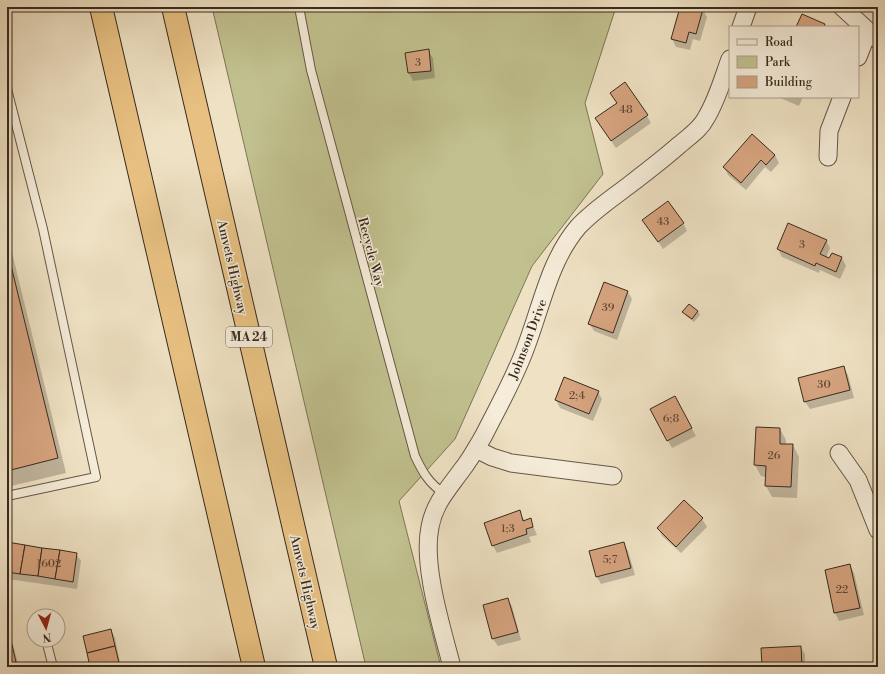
<svg xmlns="http://www.w3.org/2000/svg" width="885" height="674" font-family="'Libre Bodoni',serif">
<style>
.green{fill:#c1c18f;stroke:#7c7657}
.shadow{fill:#0003}
.building{fill:#d6a47f;stroke:#382a1f}
.lines{fill:none;stroke-linecap:round;stroke-linejoin:round}
.lane-casing{stroke:#665848;stroke-width:10}
.street-casing{stroke:#665848;stroke-width:19}
.highway-casing{stroke:#382a1f;stroke-width:24}
.lane{stroke:#f5ecd9;stroke-width:8}
.street{stroke:#f5ecd9;stroke-width:17}
.highway{stroke:#e8c182;stroke-width:22}
.labels{text-anchor:middle;stroke-width:3;stroke-linejoin:round;paint-order:stroke}
.number-label{font-size:11px;fill:#604837}
.shield{fill:#f5ecd9;stroke:#716457;stroke-width:1}
.shield-label{font-size:12px;font-weight:bold;fill:#382a1f}
.street-label{font-size:13px;fill:#382a1f;stroke:#f5ecd9}
</style>
<rect width="100%" height="100%" fill="#efe2c4"/>
<filter id="stains"><feTurbulence type="fractalNoise" baseFrequency=".005" numOctaves="4"/><feColorMatrix values="0 0 0 0 .2 0 0 0 0 .09 0 0 0 0 .02 0 0 0 .5 -.17"/></filter>
<radialGradient id="worn" r=".72"><stop offset=".6" stop-color="#630" stop-opacity="0"/><stop offset="1" stop-color="#630" stop-opacity=".3"/></radialGradient>
<!-- green -->
<polygon class="green" points="212,7 616,7 585,103 603,174 532,266 455,439 399,501 441,667 366,667"/>
<!-- shadow -->
<g class="shadow">
<polygon points="681,7 693,7 703,10 707,17 700,41 693,39 690,50 676,47 672,39"/>
<polygon points="428,51 433,58 435,78 413,81 409,73 407,53"/>
<polygon points="778,97 803,97 799,106"/>
<polygon points="647,116 651,123 616,148 601,126"/>
<polygon points="775,155 779,163 771,172 765,167 746,190 728,175 724,167"/>
<polygon points="643,220 683,223 687,231 663,249"/>
<polygon points="7,232 66,473 7,487"/>
<polygon points="826,240 830,248 826,258 830,259 832,254 842,258 846,266 840,279 820,270 819,273 782,257 778,249"/>
<polygon points="628,292 632,299 617,340 594,331 589,323"/>
<polygon points="698,311 700,315 694,322 686,316 684,312"/>
<polygon points="843,367 848,375 854,398 810,409 805,402 799,378"/>
<polygon points="598,392 602,399 593,421 560,408 556,400"/>
<polygon points="675,397 696,436 672,448 651,410"/>
<polygon points="757,428 780,429 786,440 786,445 793,445 799,457 797,498 772,497 766,486 766,477 761,476 755,465"/>
<polygon points="684,501 702,519 707,527 681,553 662,536 658,528"/>
<polygon points="519,512 525,521 530,519 537,535 529,537 531,542 497,553 493,546 485,523"/>
<polygon points="624,543 628,551 635,575 601,584 597,577 591,552"/>
<polygon points="7,551 76,554 81,561 77,589 8,579 7,577"/>
<polygon points="850,565 854,573 864,615 839,621 835,613 826,571"/>
<polygon points="507,599 512,606 521,640 498,646 493,639 484,606"/>
<polygon points="7,630 11,637 19,667 7,667"/>
<polygon points="111,630 115,638 121,667 91,667"/>
<polygon points="800,647 805,654 805,667 763,667"/>
</g>
<!-- building -->
<g class="building">
<polygon points="680,7 697,7 703,9 696,34 689,32 686,43 671,39"/>
<polygon points="802,14 825,24 824,27 796,27"/>
<polygon points="429,49 431,71 408,73 405,53"/>
<polygon points="625,82 648,115 611,141 595,118 617,103 610,93"/>
<polygon points="878,118 878,128 873,125"/>
<polygon points="752,134 775,155 766,165 761,160 741,183 723,167"/>
<polygon points="668,201 684,223 658,242 642,220"/>
<polygon points="788,223 827,240 820,254 829,258 832,253 842,257 836,272 816,263 815,266 777,249"/>
<polygon points="7,249 58,458 7,471"/>
<polygon points="604,282 628,291 613,333 588,324"/>
<polygon points="689,304 698,311 692,319 682,312"/>
<polygon points="844,366 850,390 804,402 798,378"/>
<polygon points="564,377 599,391 589,414 555,400"/>
<polygon points="675,396 692,428 667,441 650,409"/>
<polygon points="756,427 780,428 780,444 793,444 791,487 765,486 766,466 754,465"/>
<polygon points="684,500 703,518 676,547 657,528"/>
<polygon points="520,510 523,521 531,518 533,527 526,529 527,534 492,546 484,523"/>
<polygon points="7,542 25,545 20,574 7,572"/>
<polygon points="624,542 631,568 596,577 589,551"/>
<polygon points="25,545 42,548 38,576 20,574"/>
<polygon points="42,548 60,550 55,579 38,576"/>
<polygon points="60,550 77,553 73,582 55,579"/>
<polygon points="850,564 860,608 834,613 825,570"/>
<polygon points="508,598 518,632 492,639 483,605"/>
<polygon points="7,629 12,645 7,646"/>
<polygon points="111,629 115,646 87,653 83,636"/>
<polygon points="12,645 16,662 7,664 7,646"/>
<polygon points="115,646 119,663 103,667 90,667 87,653"/>
<polygon points="801,646 802,667 762,667 761,648"/>
<polygon points="16,662 18,667 7,667 7,664"/>
<polygon points="118,663 119,667 103,667"/>
</g>
<g class="lines">
<defs>
<g id="lane">
<path d="M 299,7 L 311,70 L 415,456 C 422,471 429,484 444,493"/>
<polyline points="7,89 43,229 96,477 7,496"/>
<polyline points="46,640 53,667"/>
</g>
<g id="street">
<polyline points="842,7 878,40"/>
<polyline points="741,27 748,7"/>
<polyline points="858,57 868,31"/>
<polyline points="828,157 829,131 842,97"/>
<polyline points="476,449 492,457 511,463 613,476"/>
<polyline points="839,453 858,480 878,530"/>
<path d="M 452,667 C 442,628 422,566 430,527 C 434,504 448,489 461,471 C 470,460 477,447 484,435 C 499,405 516,376 527,344 C 542,304 550,260 578,227 C 593,211 611,199 628,186 C 645,173 662,160 678,146 C 688,137 700,130 706,118 C 717,100 723,78 730,59"/>
</g>
<g id="highway">
<polyline points="101,7 254,667"/>
<polyline points="173,7 326,667"/>
</g>
</defs>
<!-- lane casing -->
<use href="#lane" class="lane-casing"/>
<!-- street casing -->
<use href="#street" class="street-casing"/>
<!-- highway casing -->
<use href="#highway" class="highway-casing"/>
<!-- lane -->
<use href="#lane" class="lane"/>
<!-- street -->
<use href="#street" class="street"/>
<!-- highway -->
<use href="#highway" class="highway"/>
</g>
<g class="labels">
<!-- number labels -->
<g class="number-label">
<text x="418" y="66">3</text>
<text x="626" y="113">48</text>
<text x="663" y="225">43</text>
<text x="802" y="248">3</text>
<text x="608" y="311">39</text>
<text x="824" y="388">30</text>
<text x="577" y="399">2;4</text>
<text x="671" y="422">6;8</text>
<text x="774" y="459">26</text>
<text x="508" y="532">1;3</text>
<text x="610" y="563">5;7</text>
<text x="49" y="567">1602</text>
<text x="842" y="593">22</text>
</g>
<!-- shield labels -->
<rect class="shield" x="226" y="327" width="46" height="20" rx="3"/>
<g class="shield-label">
<text x="249" y="341">MA 24</text>
</g>
<!-- street labels -->
<g class="street-label">
<text transform="translate(372 252) rotate(75)" y="5">Recycle Way</text>
<text transform="translate(233 267) rotate(77)" y="5">Amvets Highway</text>
<text transform="translate(527 339) rotate(-69)" y="5">Johnson Drive</text>
<text transform="translate(306 582) rotate(77)" y="5">Amvets Highway</text>
</g>
</g>
<!-- margin -->
<rect width="885" height="674" fill="none" stroke="#efe2c4" stroke-width="24"/>
<rect x="8" y="8" width="869" height="658" fill="none" stroke="#382a1f" stroke-width="2"/>
<rect x="12" y="12" width="861" height="650" fill="none" stroke="#382a1f"/>
<!-- legend -->
<rect x="729" y="26" width="130" height="72" fill="#f5ecd9" stroke="#a99e8f"/>
<rect x="737" y="39" width="20" height="6" fill="#f5ecd9" stroke="#a99e8f"/>
<text x="765" y="46" font-size="12" fill="#382a1f">Road</text>
<rect x="737" y="56" width="20" height="12" fill="#c1c18f" stroke="#a99e8f"/>
<text x="765" y="66" font-size="12" fill="#382a1f">Park</text>
<rect x="737" y="76" width="20" height="12" fill="#d6a47f" stroke="#a99e8f"/>
<text x="765" y="86" font-size="12" fill="#382a1f">Building</text>
<!-- north arrow -->
<g transform="translate(46 628) rotate(174)"><circle r="19" fill="#f5ecd9" stroke="#a99e8f"/>
<path d="M0-3L7 15L0 10L-7 15Z" fill="#8f2418"/>
<text y="-6" font-size="11" font-weight="bold" text-anchor="middle" fill="#382a1f">N</text>
</g>
<rect width="100%" height="100%" filter="url(#stains)"/>
<rect width="100%" height="100%" fill="url(#worn)"/>
</svg>
